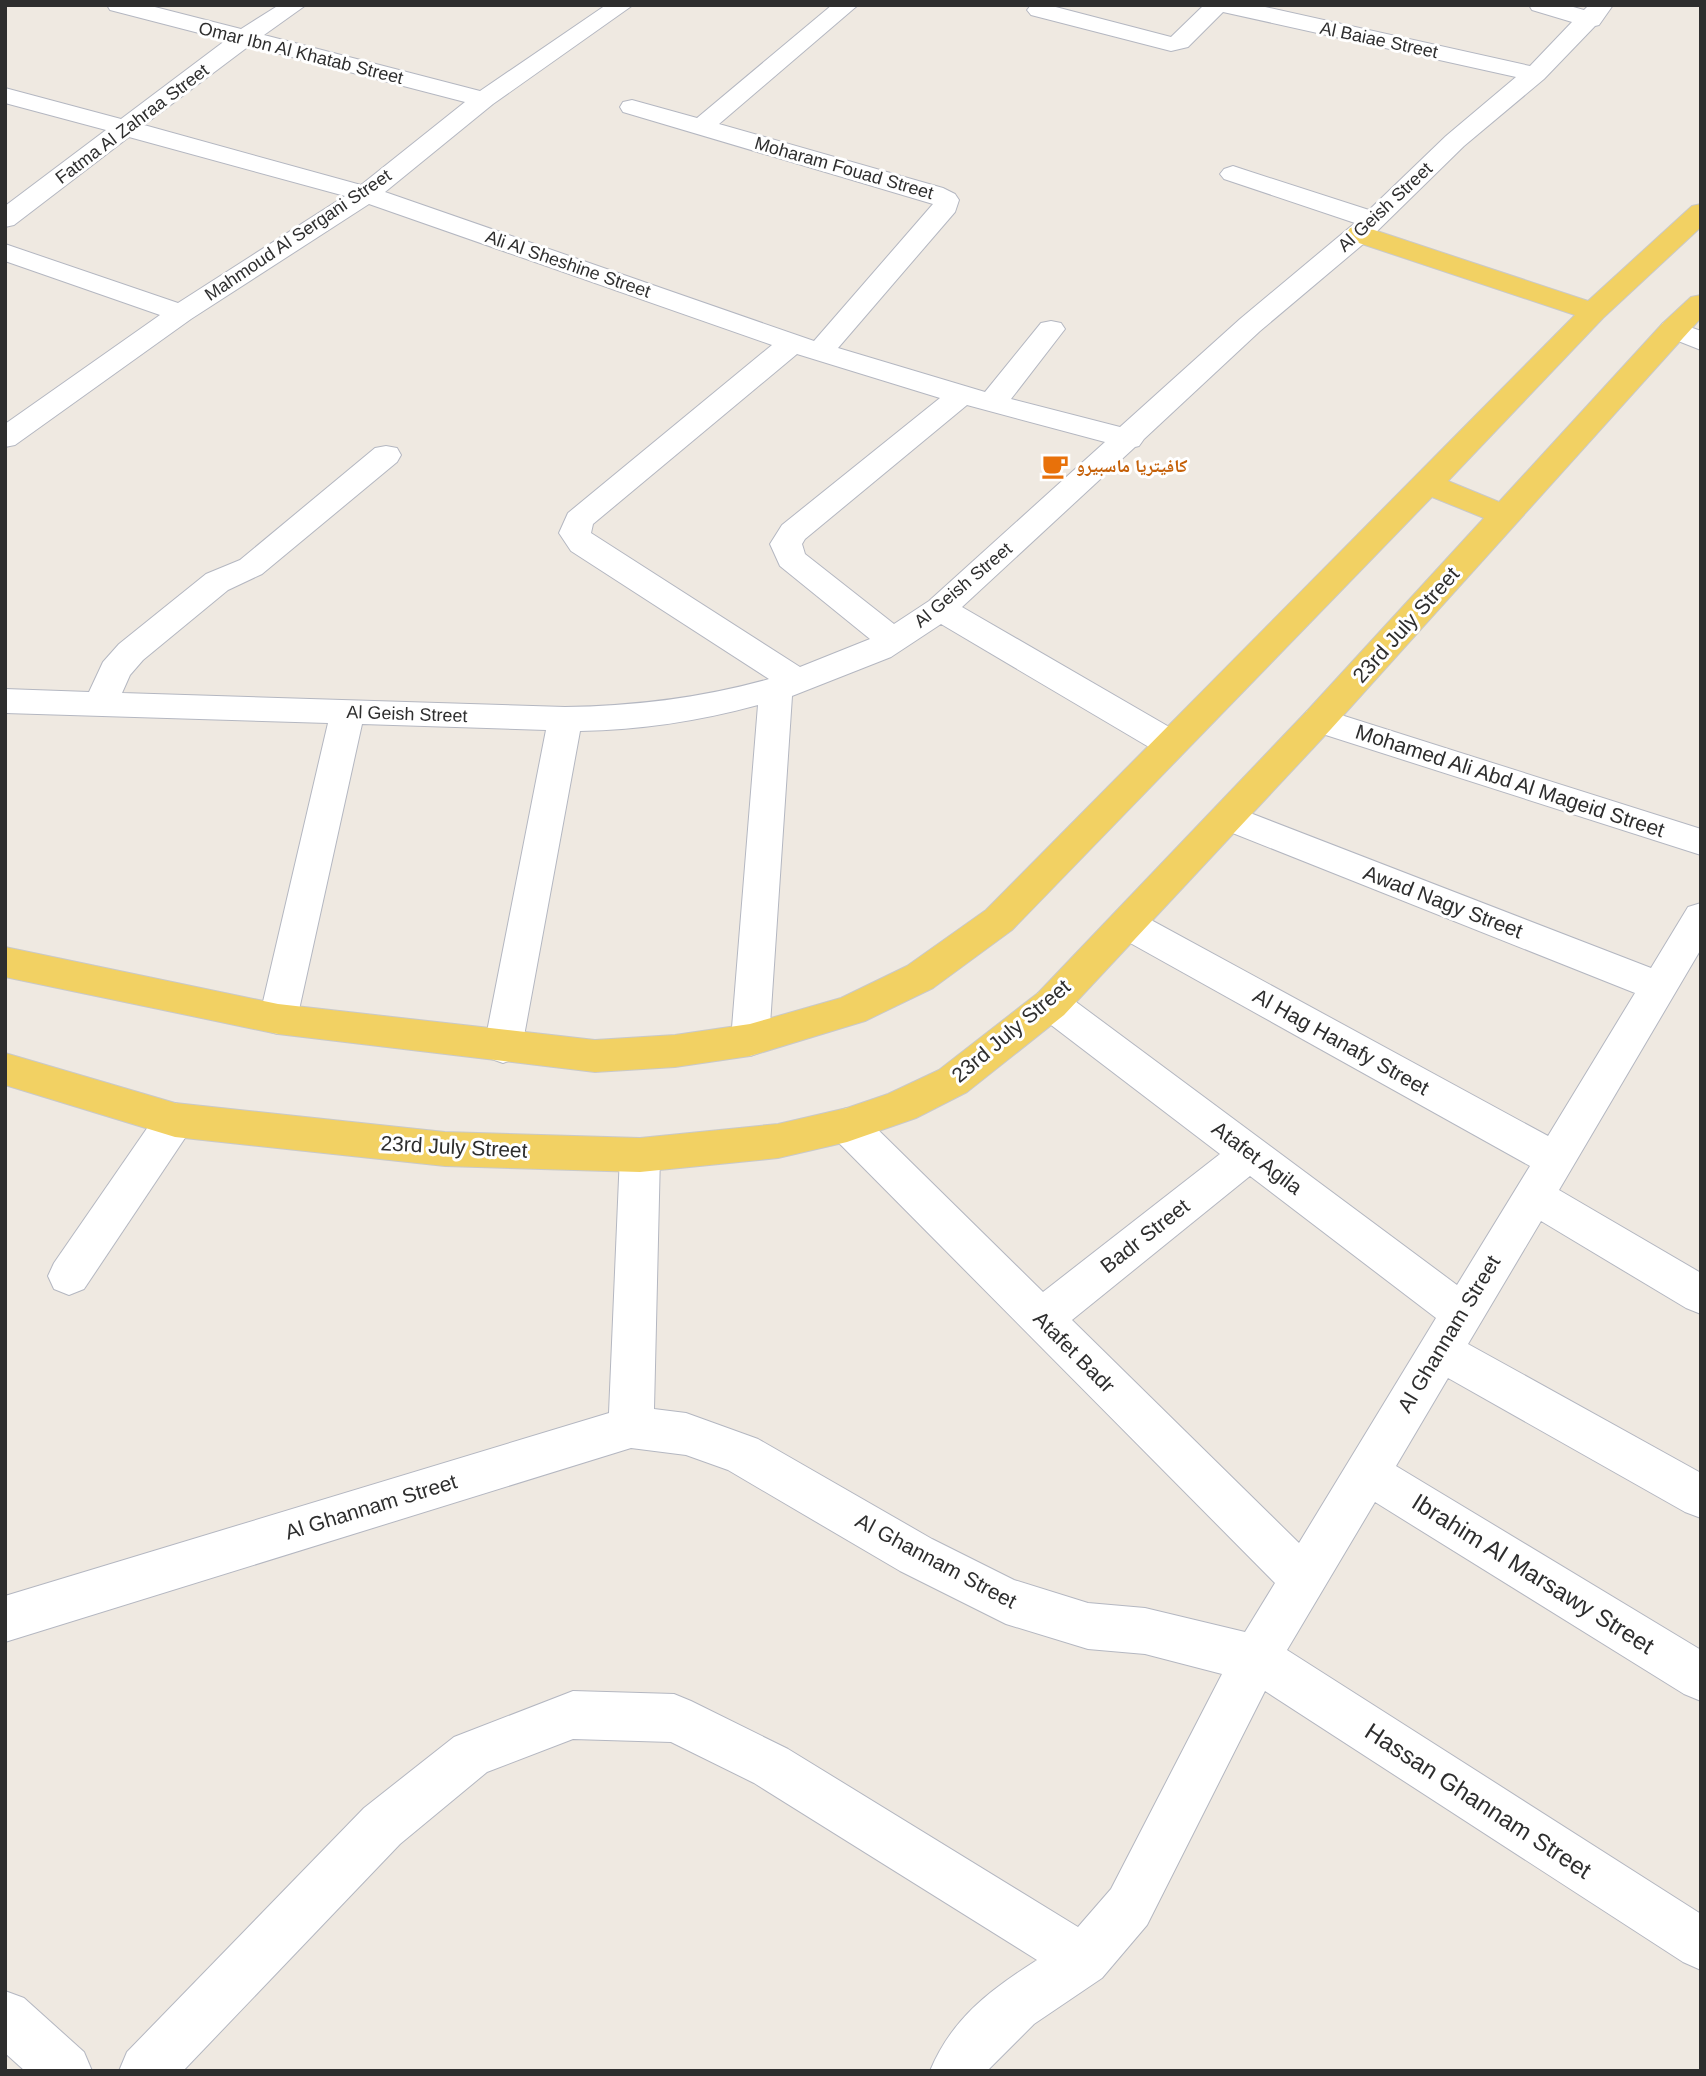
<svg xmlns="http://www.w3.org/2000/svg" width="1706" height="2076" font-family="Arial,'Noto Naskh Arabic',sans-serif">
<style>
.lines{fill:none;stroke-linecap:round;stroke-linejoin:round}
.minor-casing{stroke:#b4b7c1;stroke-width:2}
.major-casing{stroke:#c9c9c9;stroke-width:2}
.minor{fill:#fff;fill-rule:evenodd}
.major{fill:#f2d163;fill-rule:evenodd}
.labels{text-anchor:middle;stroke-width:6;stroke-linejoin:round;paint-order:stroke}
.far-street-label{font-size:18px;fill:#2e2e2e;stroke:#fff}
.far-food-label{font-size:18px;font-weight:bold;fill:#c56008;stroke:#fff;text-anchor:start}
.street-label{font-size:21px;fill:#2e2e2e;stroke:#fff}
.near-street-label{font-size:24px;fill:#2e2e2e;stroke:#fff}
</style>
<rect width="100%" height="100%" fill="#efe9e1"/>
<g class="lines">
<defs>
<g id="minor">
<path d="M 107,5 L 147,5 L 241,29 L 279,5 L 306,5 L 264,35 L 480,91 L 606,5 L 633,5 L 493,104 L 385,192 L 814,341 L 933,204 L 623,112 L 620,107 L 623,102 L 632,100 L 697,118 L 832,5 L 858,5 L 719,124 L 943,188 L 955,194 L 959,200 L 955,212 L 838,348 L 985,392 L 1041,323 L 1051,321 L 1061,323 L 1065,329 L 1011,399 L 1120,427 L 1240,319 L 1355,223 L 1224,179 L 1220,174 L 1224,169 L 1233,166 L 1242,169 L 1369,210 L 1446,136 L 1516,77 L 1223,12 L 1188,47 L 1171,51 L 1031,15 L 1027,10 L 1031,5 L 1048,5 L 1171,37 L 1204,5 L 1256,5 L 1530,66 L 1572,22 L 1532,10 L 1529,5 L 1566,5 L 1584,10 L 1589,5 L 1613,5 L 1599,25 L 1595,26 L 1544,79 L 1464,146 L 1368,240 L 1260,331 L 1144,439 L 1139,446 L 1135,447 L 962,607 L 1183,735 L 1188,744 L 1183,753 L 1171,756 L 1159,753 L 941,624 L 891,657 L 792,696 L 769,1040 L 764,1051 L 750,1056 L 736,1051 L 731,1040 L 758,705 C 699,721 641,730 580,731 L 522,1047 L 517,1058 L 503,1063 L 489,1058 L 484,1047 L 546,730 L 362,724 L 297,1019 L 292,1030 L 278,1034 L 264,1030 L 259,1019 L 328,723 L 5,713 L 5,689 L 89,692 L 103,662 L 119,644 L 206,574 L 240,560 L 375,448 L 386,446 L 397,448 L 401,455 L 397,462 L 262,574 L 228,590 L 143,660 L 130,675 L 122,693 L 565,707 C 634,706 702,698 769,679 L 571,551 L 559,533 L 568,513 L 772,345 L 369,204 L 191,319 L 15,445 L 5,447 L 5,424 L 160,315 L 5,261 L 5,244 L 178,303 L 345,196 L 129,137 L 14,225 L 5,227 L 5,206 L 106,130 L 5,103 L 5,88 L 121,119 L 226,40 L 110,10 ZM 249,46 L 465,102 L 361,185 L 144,125 ZM 797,354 L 940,398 L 782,525 L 770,544 L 780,566 L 870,639 L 800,667 L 591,533 L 593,524 ZM 967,405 L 1105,442 L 929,601 L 894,624 L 805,554 L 802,544 L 805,539 Z"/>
<polygon points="1673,321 1701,331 1701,350 1663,335 1659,329 1663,323"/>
<polygon points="1319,708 1701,829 1701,855 1307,729 1302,720 1307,711"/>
<path d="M 1227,804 L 1651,968 L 1688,907 L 1701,903 L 1701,949 L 1559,1190 L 1701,1273 L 1701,1314 L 1686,1308 L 1541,1221 L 1468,1344 L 1701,1473 L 1701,1518 L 1685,1512 L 1448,1378 L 1396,1466 L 1701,1650 L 1701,1701 L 1684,1694 L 1375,1502 L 1287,1650 L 1701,1914 L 1701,1970 L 1683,1962 L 1265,1691 L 1147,1925 L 1102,1978 L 1034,2024 L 987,2071 L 930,2071 C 952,2018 990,1990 1037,1960 L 754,1783 L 671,1742 L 573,1739 L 487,1772 L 400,1844 L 183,2071 L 119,2071 L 127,2052 L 364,1808 L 454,1737 L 573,1691 L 674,1694 L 691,1701 L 788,1749 L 1078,1927 L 1111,1889 L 1222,1674 L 1145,1654 L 1088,1649 L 1006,1624 L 900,1571 L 728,1470 L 686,1455 L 631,1448 L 5,1642 L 5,1596 L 609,1413 L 620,1155 L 626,1143 L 640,1138 L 654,1143 L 660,1155 L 654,1409 L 686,1413 L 758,1439 L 932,1539 L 1014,1580 L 1088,1603 L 1145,1608 L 1245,1632 L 1275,1583 L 833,1137 L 827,1125 L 833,1113 L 847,1108 L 861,1113 L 1043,1292 L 1220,1154 L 1038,1015 L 1032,1004 L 1038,993 L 1051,989 L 1064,993 L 1457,1285 L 1530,1166 L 1114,934 L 1109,924 L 1114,914 L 1127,910 L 1140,914 L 1548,1136 L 1635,993 L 1215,826 L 1209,817 L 1215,808 ZM 1250,1176 L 1436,1318 L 1299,1543 L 1072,1320 Z"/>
<polygon points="175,1103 189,1108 195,1120 189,1132 84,1289 69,1295 54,1289 48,1276 54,1263 161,1108"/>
<polygon points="5,1991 24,1998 84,2052 92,2071 25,2071 5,2053"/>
</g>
<polygon id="major" points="1701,204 1701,227 1603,318 1448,481 1499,502 1663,323 1691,297 1701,295 1701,318 1331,729 1064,1015 967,1092 916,1118 847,1142 778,1158 640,1172 445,1166 175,1137 5,1085 5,1053 175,1103 445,1132 640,1138 778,1124 847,1108 888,1094 939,1070 1038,993 1307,711 1484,518 1432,497 1012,930 933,988 865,1021 750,1056 675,1067 595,1072 278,1034 5,977 5,947 278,1004 595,1040 675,1035 750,1024 841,998 907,966 986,910 1575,315 1350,240 1346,234 1350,228 1359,226 1368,228 1588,301 1692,206"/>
</defs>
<!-- minor casing -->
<use href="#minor" class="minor-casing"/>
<!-- major casing -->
<use href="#major" class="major-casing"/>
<!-- minor -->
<use href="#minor" class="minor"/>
<!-- major -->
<use href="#major" class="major"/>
</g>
<!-- icons -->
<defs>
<symbol id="cafe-bare" viewBox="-9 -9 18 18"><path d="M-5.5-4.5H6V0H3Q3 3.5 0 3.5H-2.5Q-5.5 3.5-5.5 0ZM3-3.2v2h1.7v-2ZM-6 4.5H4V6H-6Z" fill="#e8710a" stroke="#fff" stroke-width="2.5" paint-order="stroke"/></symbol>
</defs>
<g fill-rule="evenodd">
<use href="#cafe-bare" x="1036" y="447" width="38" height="38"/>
</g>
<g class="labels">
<!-- far-street labels -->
<g class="far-street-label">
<text transform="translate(1379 40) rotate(12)" y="6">Al Baiae Street</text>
<text transform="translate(301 53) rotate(14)" y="6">Omar Ibn Al Khatab Street</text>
<text transform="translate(132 124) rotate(-37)" y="6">Fatma Al Zahraa Street</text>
<text transform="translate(844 168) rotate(16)" y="6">Moharam Fouad Street</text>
<text transform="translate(1385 207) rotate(-43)" y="6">Al Geish Street</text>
<text transform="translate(298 235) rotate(-34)" y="6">Mahmoud Al Sergani Street</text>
<text transform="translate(568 264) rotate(19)" y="6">Ali Al Sheshine Street</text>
<text transform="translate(963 585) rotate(-40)" y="6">Al Geish Street</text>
<text transform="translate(407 714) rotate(2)" y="6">Al Geish Street</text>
</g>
<!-- far-food labels -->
<g class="far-food-label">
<text x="1076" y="472">كافيتريا ماسبيرو</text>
</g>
<!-- street labels -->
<g class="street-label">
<text transform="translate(1406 625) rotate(-48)" y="7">23rd July Street</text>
<text transform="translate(1510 781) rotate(18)" y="7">Mohamed Ali Abd Al Mageid Street</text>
<text transform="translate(1443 902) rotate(21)" y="7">Awad Nagy Street</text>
<text transform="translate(1011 1031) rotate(-40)" y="7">23rd July Street</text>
<text transform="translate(1341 1042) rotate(29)" y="7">Al Hag Hanafy Street</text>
<text transform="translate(454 1147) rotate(3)" y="7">23rd July Street</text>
<text transform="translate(1257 1158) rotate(37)" y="7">Atafet Agila</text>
<text transform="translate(1145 1236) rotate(-38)" y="7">Badr Street</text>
<text transform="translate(1449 1334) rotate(-59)" y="7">Al Ghannam Street</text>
<text transform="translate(1074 1352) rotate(45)" y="7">Atafet Badr</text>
<text transform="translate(371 1507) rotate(-17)" y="7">Al Ghannam Street</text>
<text transform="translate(936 1561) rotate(28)" y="7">Al Ghannam Street</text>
</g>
<!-- near-street labels -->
<g class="near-street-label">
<text transform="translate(1533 1574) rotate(32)" y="8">Ibrahim Al Marsawy Street</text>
<text transform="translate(1478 1801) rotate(33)" y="8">Hassan Ghannam Street</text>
</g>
</g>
<!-- border -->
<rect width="1706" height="2076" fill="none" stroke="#2e2e2e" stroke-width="14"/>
</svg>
